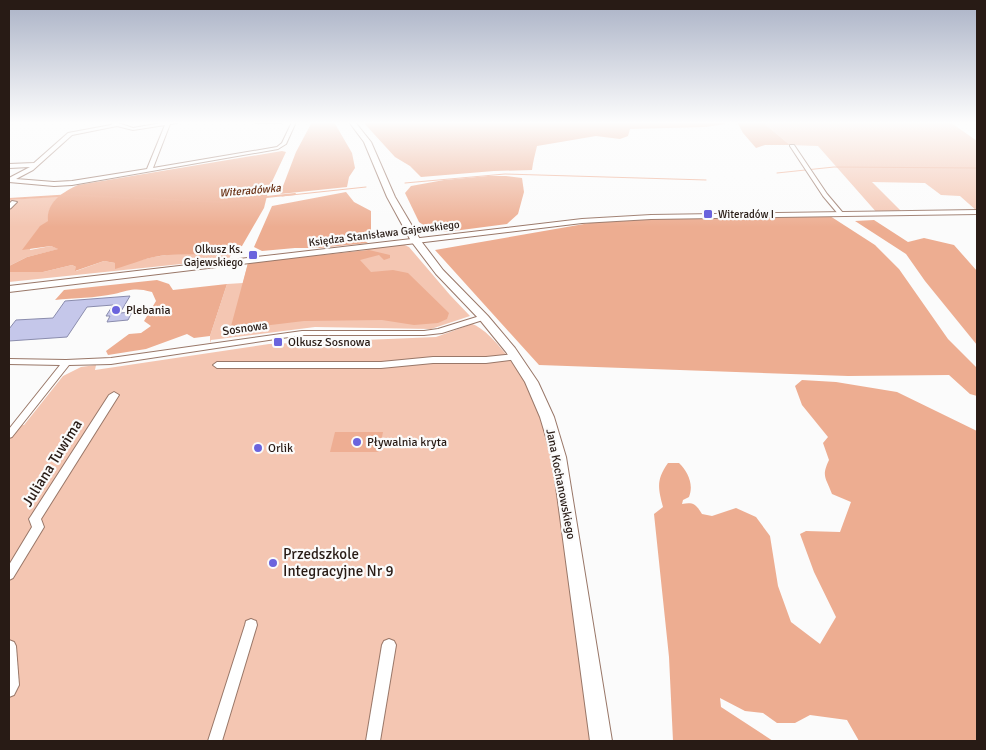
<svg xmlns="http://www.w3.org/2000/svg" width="986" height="750" font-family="Signika,sans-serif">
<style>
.green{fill:#f4c6b2}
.forest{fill:#edad91}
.water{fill:#eeae93}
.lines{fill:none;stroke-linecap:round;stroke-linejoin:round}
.stream-far1{stroke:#eeae93;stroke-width:1}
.stream{stroke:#eeae93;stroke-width:2}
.building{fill:#c5c7ea;stroke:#8a8cad}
.minor-casing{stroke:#997768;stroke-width:2}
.tertiary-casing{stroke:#997768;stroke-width:2}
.secondary-casing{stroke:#997768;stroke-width:2}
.minor{fill:#fff;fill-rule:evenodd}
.tertiary{fill:#fff;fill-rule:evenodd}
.secondary{fill:#fff;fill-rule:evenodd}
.poi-dot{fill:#6b64dd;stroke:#fbfbfb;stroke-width:2}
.labels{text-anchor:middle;stroke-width:4.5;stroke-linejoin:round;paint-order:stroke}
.far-water-label{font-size:11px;font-style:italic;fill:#662d10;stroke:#fbfbfb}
.far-poi-label{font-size:11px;fill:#281b15;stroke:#fbfbfb;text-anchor:start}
.far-street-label{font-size:11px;fill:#281b15;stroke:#fbfbfb}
.poi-label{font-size:12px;fill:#281b15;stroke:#fbfbfb;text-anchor:start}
.street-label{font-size:12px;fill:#281b15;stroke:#fbfbfb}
.near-street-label{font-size:15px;fill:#281b15;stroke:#fbfbfb}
.near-poi-label{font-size:15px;fill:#281b15;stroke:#fbfbfb;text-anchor:start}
</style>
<rect width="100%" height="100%" fill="#fbfbfb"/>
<!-- green -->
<g class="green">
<polygon points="764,122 950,122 977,141 977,211 960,196 941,195 925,183 872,182 903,213 878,214 818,146 790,145 767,126"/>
<path d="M 60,196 C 52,202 47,210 49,221 C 36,228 33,236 30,250 L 51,246 L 59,249 L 27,257 L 9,266 L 9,200 Z"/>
<polygon points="402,244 409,247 450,295 470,316 431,329 315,327 211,340 210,343 210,336 227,284 243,283 248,263 368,250 366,249"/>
<path d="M 233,250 L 229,259 L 9,282 L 9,272 L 43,272 L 72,265 L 76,267 L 76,271 L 104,261 L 115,263 L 115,268 C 132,262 149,257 167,255 C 190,254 211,254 233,250 Z"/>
<path d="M 472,324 C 494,331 529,384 537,405 C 555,448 558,497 564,542 C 573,609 582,675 591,741 L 9,741 L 9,426 L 24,425 L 63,376 L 81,367 L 96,365 L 95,370 L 269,344 L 436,337 Z"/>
</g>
<!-- forest -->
<g class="forest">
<polygon points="312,122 334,122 352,153 355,168 349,177 347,187 280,194 296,152"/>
<path d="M 363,122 L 725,122 L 725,124 L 705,127 L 630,129 L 628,136 L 620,139 L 596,136 L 537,146 C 535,155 533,161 532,170 L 494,171 L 421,177 L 410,166 L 395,157 Z"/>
<polygon points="737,122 764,122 767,126 790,145 765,145 756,148 743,133"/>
<path d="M 282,151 L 286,152 L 269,188 L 264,208 L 242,246 C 218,256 194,254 168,255 C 149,256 133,264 115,269 L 115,263 L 104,261 L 75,271 L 76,267 L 72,265 L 43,272 L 9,272 L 9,266 L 27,257 L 58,249 L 51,246 L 22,250 L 40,226 L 48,221 C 46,202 63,192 78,185 Z"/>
<polygon points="488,176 506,176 522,178 524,192 518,214 507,224 446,232 429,229 419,222 405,193 411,186 444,180"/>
<polygon points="346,192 354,202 371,211 371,232 361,239 368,243 319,248 295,248 262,251 254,247 272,206"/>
<polygon points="830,216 875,245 899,269 948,339 977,368 977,396 970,394 949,375 848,376 539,365 435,250 607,220"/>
<polygon points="874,220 908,242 924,238 954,245 977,271 977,345 925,281 906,254 855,221"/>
<polygon points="369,250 390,255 390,258 384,260 379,255 360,260 371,272 393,270 408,273 449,313 447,319 438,323 414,325 382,320 304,321 230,330 248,263"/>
<path d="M 157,280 L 169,284 L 173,290 L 227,284 L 210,336 L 194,338 L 187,334 L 146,349 L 108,355 L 106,351 L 129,334 L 141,333 L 151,326 L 144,321 L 156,301 L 152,292 C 135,287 130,290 114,294 C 95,298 74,298 55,300 L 64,290 Z"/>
<path d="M 802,380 L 836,382 L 897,392 L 977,431 L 977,741 L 859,741 L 847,720 L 810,715 L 795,723 L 777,723 L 763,713 L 745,711 L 720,698 L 721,707 L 773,741 L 673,741 L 669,657 L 654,514 L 663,507 C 658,488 656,480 668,463 L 679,463 C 688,472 694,484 689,497 L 683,500 L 682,504 C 693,502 696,504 702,514 L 712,516 L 736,508 L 756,517 L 770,536 L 778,586 L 791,622 L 820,644 L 836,617 L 814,572 L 800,534 L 806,531 L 840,532 L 851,502 L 832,494 C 826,477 821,477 829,460 L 823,443 L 828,437 L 802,405 L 795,386 Z"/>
</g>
<!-- water -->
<polygon class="water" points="335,432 383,432 379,452 330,452"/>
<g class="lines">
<!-- stream-far1 -->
<g class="stream-far1">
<polyline points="777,173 834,167 977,168"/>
<polyline points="405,183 505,174 706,180"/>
<polyline points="65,196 83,196"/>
<polyline points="282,196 366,187"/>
</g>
<!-- stream -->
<g class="stream">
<polyline points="135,198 219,202 295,194"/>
<polyline points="9,199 73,195 129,198"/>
</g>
</g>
<!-- building -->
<polygon class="building" points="130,296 120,313 132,312 128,320 107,322 110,316 106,316 113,305 87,307 67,337 9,341 9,329 16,320 53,318 65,301"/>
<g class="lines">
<defs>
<g id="minor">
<path d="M 114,122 L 118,122 L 118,123 L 133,128 L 167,122 L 177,122 L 177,123 L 170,124 L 153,168 L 277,147 L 282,143 L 292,122 L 296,122 L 286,144 L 278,149 L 72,185 L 54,186 L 9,182 L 9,178 L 30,167 L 9,168 L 9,164 L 34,163 L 68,133 L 111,125 ZM 165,125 L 147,169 L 72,181 L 54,182 L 16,179 L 33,170 L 72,135 L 117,126 L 133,130 Z"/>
<polygon points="254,122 282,122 280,123 256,123"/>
<polygon points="790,145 794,145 827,194 843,213 843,215 839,215 823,196 790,146"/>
<polygon points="12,201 17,202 11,208 9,209 9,204"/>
<polygon points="483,315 487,317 486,319 442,333 424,335 302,335 111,364 69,365 12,437 9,438 9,429 60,365 9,364 9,359 66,360 111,358 302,331 424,331 438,329"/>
<polygon points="516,354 519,355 520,357 519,359 486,363 433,363 381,368 217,368 213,365 217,362 381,362 433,357 486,357"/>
<polygon points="114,392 119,395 41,519 44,527 13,578 9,580 9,565 32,527 29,519 31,516 109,395"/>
<polygon points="251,619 256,621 257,625 222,741 208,741 245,625 246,621"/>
<polygon points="389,639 394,641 396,645 380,741 366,741 382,645 384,641"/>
<polygon points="9,640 14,642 16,646 19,685 14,695 9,697"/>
</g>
<polygon id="tertiary" points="977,210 977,214 651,219 582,223 9,292 9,286 582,219 651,215"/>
<polygon id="secondary" points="349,122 355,122 371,142 395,197 421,241 443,270 488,316 515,348 538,382 554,417 566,457 612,741 590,741 552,457 540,417 525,382 506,352 480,320 436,274 411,241 387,197 364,142"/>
</defs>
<!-- minor casing -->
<use href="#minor" class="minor-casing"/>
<!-- tertiary casing -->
<use href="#tertiary" class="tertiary-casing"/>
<!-- secondary casing -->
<use href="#secondary" class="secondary-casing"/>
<!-- minor -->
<use href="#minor" class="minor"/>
<!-- tertiary -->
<use href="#tertiary" class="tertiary"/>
<!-- secondary -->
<use href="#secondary" class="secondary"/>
</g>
<!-- sky -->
<linearGradient id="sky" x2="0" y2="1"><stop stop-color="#aab2c6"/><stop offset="0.54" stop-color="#fdfdfd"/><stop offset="1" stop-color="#fdfdfd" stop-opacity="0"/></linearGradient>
<rect width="986" height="227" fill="url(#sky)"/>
<!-- markers -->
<g class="poi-dot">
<rect x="703" y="209" width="10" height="10" rx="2.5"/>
<rect x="248" y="250" width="10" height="10" rx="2.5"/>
<circle cx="116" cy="310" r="5"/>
<rect x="273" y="337" width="10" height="10" rx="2.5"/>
<circle cx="357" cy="442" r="5"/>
<circle cx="258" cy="448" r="5"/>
<circle cx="273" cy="563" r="5"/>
</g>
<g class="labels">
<!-- far-water labels -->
<g class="far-water-label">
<text transform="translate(250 190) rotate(-5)" y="4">Witeradówka</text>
</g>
<!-- far-poi labels -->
<g class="far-poi-label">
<text x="718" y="218">Witeradów I</text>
<text x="243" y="253" text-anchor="end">Olkusz Ks.<tspan x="243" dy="13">Gajewskiego</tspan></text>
</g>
<!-- far-street labels -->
<g class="far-street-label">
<text transform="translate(384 233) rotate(-7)" y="4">Księdza Stanisława Gajewskiego</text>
</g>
<!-- poi labels -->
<g class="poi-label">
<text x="126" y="314">Plebania</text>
<text x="288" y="346">Olkusz Sosnowa</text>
<text x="367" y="446">Pływalnia kryta</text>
<text x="268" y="452">Orlik</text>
</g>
<!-- street labels -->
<g class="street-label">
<text transform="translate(245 328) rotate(-8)" y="4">Sosnowa</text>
<text transform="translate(561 484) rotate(79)" y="4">Jana Kochanowskiego</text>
</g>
<!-- near-street labels -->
<g class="near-street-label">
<text transform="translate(52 463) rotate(-58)" y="5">Juliana Tuwima</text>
</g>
<!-- near-poi labels -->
<g class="near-poi-label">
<text x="283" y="559">Przedszkole<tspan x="283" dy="17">Integracyjne Nr 9</tspan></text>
</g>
</g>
<!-- border -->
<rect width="986" height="750" fill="none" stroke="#281b15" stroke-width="20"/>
</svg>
